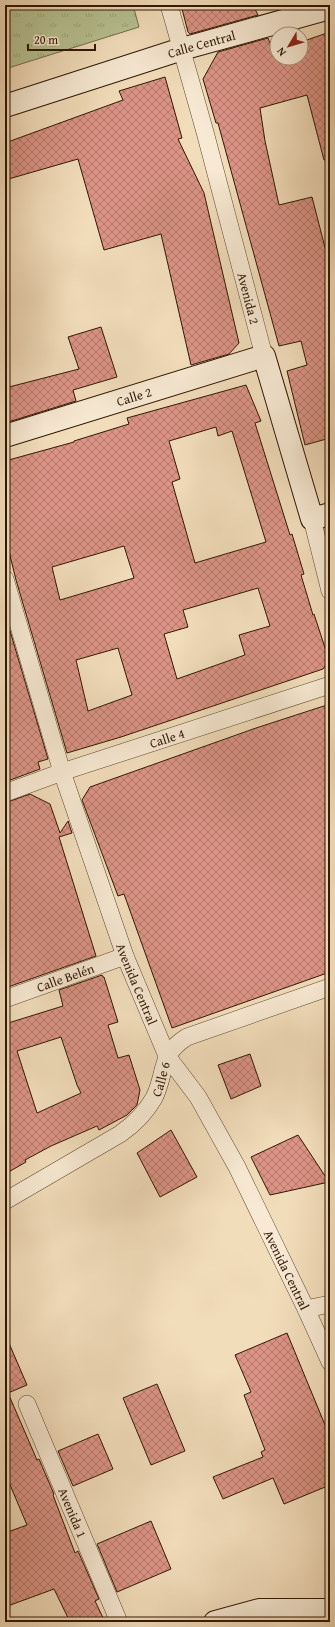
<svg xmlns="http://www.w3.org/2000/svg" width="335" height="1627" font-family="'Gentium Book Plus',serif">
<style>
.grass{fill:url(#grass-tufts);stroke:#746c4c}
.building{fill:url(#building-cross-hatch);stroke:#301704;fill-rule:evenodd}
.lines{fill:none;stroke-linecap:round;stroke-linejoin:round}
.street-casing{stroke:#604832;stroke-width:18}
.secondary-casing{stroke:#301704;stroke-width:24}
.street{stroke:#f7e9d3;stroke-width:17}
.secondary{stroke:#f7e9d3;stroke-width:22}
.labels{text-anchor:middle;stroke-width:3;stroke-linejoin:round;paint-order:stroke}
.street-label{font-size:13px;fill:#301704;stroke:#f7e9d3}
</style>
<defs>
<pattern id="grass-tufts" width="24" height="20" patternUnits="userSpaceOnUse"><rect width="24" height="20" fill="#b7c293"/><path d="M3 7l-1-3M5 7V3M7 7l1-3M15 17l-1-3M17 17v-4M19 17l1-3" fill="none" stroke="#9ea67d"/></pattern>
<pattern id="building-cross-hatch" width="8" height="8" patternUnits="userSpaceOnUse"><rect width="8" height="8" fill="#dc9486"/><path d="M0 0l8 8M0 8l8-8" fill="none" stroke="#b3786b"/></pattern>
</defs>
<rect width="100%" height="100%" fill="#f2ddbb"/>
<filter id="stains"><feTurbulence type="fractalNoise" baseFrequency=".005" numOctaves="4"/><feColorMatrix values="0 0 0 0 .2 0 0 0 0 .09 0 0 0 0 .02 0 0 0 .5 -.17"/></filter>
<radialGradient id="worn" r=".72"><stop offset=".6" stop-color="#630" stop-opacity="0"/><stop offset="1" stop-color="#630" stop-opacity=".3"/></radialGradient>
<!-- grass -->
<polygon class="grass" points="5,5 133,5 139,27 5,69"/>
<!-- building -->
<g class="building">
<polygon points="181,5 253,5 258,15 190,34 188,32"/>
<polygon points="330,32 330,159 324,160 307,95 260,108 265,141 279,205 312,197 330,267 330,438 305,445 287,371 307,365 301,341 279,346 218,123 216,123 203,79 218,52 268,38 273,51 277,49 277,58 301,58 301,42"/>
<polygon points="165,77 182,138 178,139 204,193 239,343 229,354 191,365 161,234 104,250 78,159 5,180 5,143 123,100 119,91"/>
<polygon points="101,327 117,377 73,390 76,401 5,423 5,388 79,369 68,337"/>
<path d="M 246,385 L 261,421 L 255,423 L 290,535 L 292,534 L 304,574 L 301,575 L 313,615 L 314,614 L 329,660 L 323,669 L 121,737 L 67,753 L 16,580 L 5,535 L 5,461 L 74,442 L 74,441 L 129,424 L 127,418 ZM 216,427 L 218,436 L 232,431 L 266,542 L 195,563 L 172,482 L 180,479 L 169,441 ZM 124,546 L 134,578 L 60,600 L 52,567 ZM 258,588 L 270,626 L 239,635 L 245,655 L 177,679 L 164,634 L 188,627 L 183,610 ZM 118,648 L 132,695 L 88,711 L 76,660 Z"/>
<polygon points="5,614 48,759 38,762 40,769 5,782"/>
<polygon points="330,704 330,972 172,1028 124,894 118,896 82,800 90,787 256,728"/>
<polygon points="30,794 50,804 60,833 68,821 72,833 59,837 96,956 5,988 5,803"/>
<path d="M 102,975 L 103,977 L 104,977 L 118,1022 L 108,1025 L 118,1058 L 129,1055 L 140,1090 L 137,1105 L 127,1115 L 99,1130 L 97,1126 L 51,1146 L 25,1160 L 26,1162 L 5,1174 L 5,1024 L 63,1006 L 59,990 ZM 61,1037 L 77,1085 L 81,1093 L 37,1113 L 17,1051 Z"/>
<polygon points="250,1054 261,1086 231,1099 218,1065"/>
<polygon points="171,1130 197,1177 160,1197 137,1153"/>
<polygon points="298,1135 329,1182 270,1195 251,1157"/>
<polygon points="287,1333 330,1437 330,1485 284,1504 273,1478 223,1499 213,1477 263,1457 261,1452 265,1450 244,1395 251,1392 235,1355"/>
<polygon points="5,1334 27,1385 8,1393 37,1460 39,1459 54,1494 53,1495 75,1553 78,1551 99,1599 95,1601 105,1622 70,1622 54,1589 5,1607 5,1533 27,1525 5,1473"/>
<polygon points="157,1384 185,1451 151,1465 123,1398"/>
<polygon points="98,1434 113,1469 73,1486 58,1451"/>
<polygon points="151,1521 171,1569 117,1592 97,1544"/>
</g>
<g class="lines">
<defs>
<g id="street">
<path id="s1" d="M 169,5 L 205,132 L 264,356"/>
<polyline points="312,519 330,591"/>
<path id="s2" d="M 5,579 L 62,772 L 125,956 L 167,1056 L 198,1097 L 237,1167 L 306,1309 L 330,1362"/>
<path id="s3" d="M 5,793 L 62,772 L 330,685"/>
<path id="s4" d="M 5,999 L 125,956"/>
<path id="s5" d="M 5,1201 L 120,1134 C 133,1125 146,1112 154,1098 C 167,1072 158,1055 187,1037 L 330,987"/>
<polyline points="306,1309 330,1304"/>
<path id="s6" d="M 27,1404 L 119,1622"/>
</g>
<g id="secondary">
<path id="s7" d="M 5,106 L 182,49 L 330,8"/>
<path id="s8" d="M 5,436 L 264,356 L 312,519 L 330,514"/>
<polyline points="215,1622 259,1610 330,1610"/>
</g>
</defs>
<!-- street casing -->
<use href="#street" class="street-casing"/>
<!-- secondary casing -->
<use href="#secondary" class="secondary-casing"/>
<!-- street -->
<use href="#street" class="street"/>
<!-- secondary -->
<use href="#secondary" class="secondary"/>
</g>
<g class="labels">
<!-- street labels -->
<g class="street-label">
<text dy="5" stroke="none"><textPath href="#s7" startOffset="206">Calle Central</textPath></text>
<text dy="5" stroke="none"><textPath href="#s1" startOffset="304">Avenida 2</textPath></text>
<text dy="5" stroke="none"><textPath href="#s8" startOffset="135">Calle 2</textPath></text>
<text dy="5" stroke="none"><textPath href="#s3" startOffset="171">Calle 4</textPath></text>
<text dy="5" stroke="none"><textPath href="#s4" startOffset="64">Calle Belén</textPath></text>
<text dy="5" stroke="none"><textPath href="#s2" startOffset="426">Avenida Central</textPath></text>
<text dy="5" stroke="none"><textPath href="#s5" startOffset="203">Calle 6</textPath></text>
<text dy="5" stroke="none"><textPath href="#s2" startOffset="750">Avenida Central</textPath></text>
<text dy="5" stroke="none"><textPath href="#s6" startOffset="118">Avenida 1</textPath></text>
</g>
</g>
<!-- margin -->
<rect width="335" height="1627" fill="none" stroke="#f2ddbb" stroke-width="20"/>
<rect x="6" y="6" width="323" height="1615" fill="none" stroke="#301704" stroke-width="2"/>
<rect x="10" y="10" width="315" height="1607" fill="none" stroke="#301704"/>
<!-- north arrow -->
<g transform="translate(289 46) rotate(232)"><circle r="19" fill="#f7e9d3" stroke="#a79580"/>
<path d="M0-3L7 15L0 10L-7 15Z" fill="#8f2418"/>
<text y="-6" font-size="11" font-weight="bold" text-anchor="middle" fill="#301704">N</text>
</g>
<!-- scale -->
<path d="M28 44v6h67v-6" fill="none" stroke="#301704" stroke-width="2"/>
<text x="34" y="44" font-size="12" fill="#301704" stroke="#f7e9d3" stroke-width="3" paint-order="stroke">20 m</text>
<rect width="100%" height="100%" filter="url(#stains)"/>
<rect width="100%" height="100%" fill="url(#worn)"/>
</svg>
